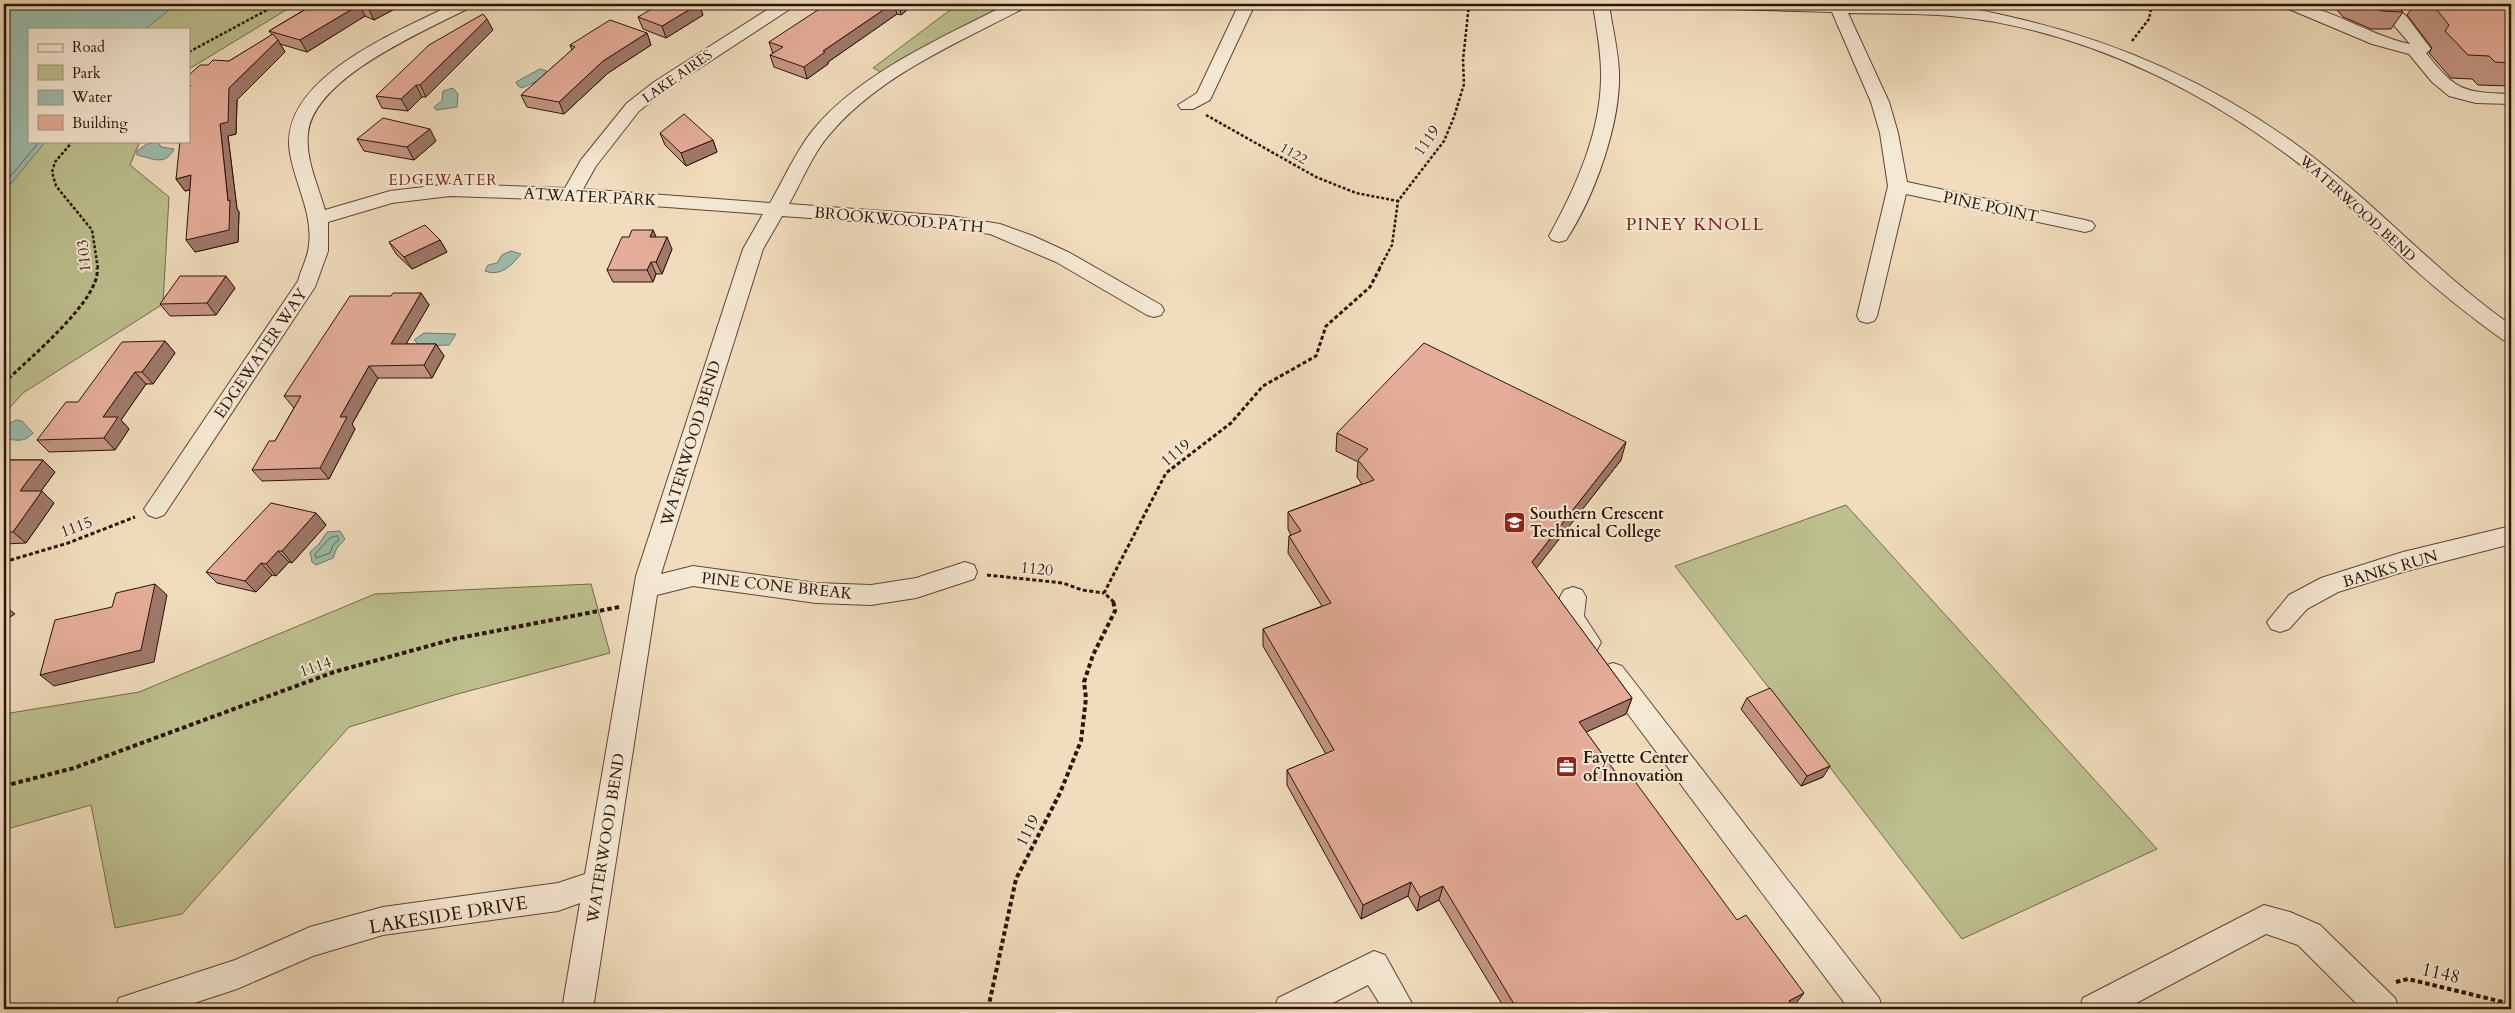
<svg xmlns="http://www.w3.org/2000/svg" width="2515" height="1013" font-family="Cardo,serif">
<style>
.green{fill:#bdc08f;stroke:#746a4c}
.water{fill:#9cbdac;stroke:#6f796a}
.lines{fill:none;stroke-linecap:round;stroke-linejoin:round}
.shore{stroke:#64685a;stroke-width:1}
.minor-casing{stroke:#5c4635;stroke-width:2}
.path-far2{stroke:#2b1408;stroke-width:2.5;stroke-dasharray:3 2;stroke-linecap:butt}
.path-far1{stroke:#2b1408;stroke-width:3;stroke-dasharray:4 2.5;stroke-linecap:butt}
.path{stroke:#2b1408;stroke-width:4;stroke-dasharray:4.5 3;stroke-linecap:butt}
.minor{fill:#f6e9d4;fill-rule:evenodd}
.wall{fill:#c59584;stroke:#2b1408}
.shaded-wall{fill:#a0796b;stroke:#2b1408}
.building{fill:#e5ad99;stroke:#2b1408}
.labels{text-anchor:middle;stroke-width:4;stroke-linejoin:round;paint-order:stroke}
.far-street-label{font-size:14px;fill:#2b1408;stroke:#f6e9d4}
.far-neighbourhood-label{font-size:15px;letter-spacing:1px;fill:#7a1f14;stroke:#f6e9d4}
.street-label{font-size:16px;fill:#2b1408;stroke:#f6e9d4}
.poi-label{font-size:16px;font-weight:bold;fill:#2b1408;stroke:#f6e9d4;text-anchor:start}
.neighbourhood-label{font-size:18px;letter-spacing:1px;fill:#7a1f14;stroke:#f6e9d4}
.near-street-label{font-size:19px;fill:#2b1408;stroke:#f6e9d4}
</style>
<rect width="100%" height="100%" fill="#f1ddbd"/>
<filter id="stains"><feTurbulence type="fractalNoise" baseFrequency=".004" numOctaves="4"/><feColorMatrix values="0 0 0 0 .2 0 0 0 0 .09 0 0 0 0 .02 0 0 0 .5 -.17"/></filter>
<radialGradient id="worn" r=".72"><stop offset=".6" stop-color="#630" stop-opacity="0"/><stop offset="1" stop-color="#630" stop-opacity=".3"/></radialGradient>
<!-- green -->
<g class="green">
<polygon points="162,4 296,4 189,69 189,29 122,29"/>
<polygon points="958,4 1015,4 883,73 873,68"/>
<polygon points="29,141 140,141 130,165 169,197 163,304 23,393 4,414 4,152"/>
<polygon points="1846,505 2157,849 1962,939 1675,566"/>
<polygon points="591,584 610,653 454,695 349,727 182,914 115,928 91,805 4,830 4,714 139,692 375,594"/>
</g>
<!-- water -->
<g class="water">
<polygon points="4,4 177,4 145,29 29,29 29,141 46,141 4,192"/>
<polygon points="540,69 547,71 546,77 522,88 518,86 516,82"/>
<polygon points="453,88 458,94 457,107 436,110 434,107 442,101 443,91"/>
<path d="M 158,142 L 161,147 L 174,149 C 165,167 152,158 137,155 L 137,151 L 147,144 Z"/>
<path d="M 511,251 L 521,254 C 512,265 501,277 485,271 L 488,265 L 497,263 L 502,255 Z"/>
<polygon points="424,333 456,334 449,345 421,346 414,340"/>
<path d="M 16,420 L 22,421 L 33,433 C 24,443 17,440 6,439 L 4,429 L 7,425 Z"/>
<polygon points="340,531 345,539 337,548 333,558 316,565 312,562 310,552 319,544 327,532"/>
</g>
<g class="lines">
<!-- shore -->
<g class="shore">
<polyline points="4,184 40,141"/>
<polygon points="337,536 339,540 333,545 330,553 316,558 315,554 330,538"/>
</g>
<defs>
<g id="minor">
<path d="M 453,4 L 473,4 L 471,7 C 425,31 314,77 308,133 C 305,159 318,185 325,210 L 390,191 L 450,184 L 565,188 L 581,160 L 627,103 L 654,82 L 776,4 L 795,4 L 793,7 L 666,90 L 639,111 L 596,166 L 583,189 L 770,203 C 784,179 796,151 813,130 C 858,74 945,36 1008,4 L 1028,4 L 1026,7 C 958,43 879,75 829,135 C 813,153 801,183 789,204 L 950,216 L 1000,224 L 1033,236 L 1070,253 L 1161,305 L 1164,310 L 1161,315 L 1154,317 L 1147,315 L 1056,262 L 990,234 L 950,228 L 782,216 L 763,249 L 661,574 L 693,566 L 816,583 L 871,585 L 916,578 L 965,562 L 974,565 L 977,572 L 974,579 L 916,598 L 871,605 L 816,603 L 693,586 L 657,595 L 593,1009 L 562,1009 L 580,903 L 558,911 L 383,935 L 313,956 L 237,989 L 176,1009 L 115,1009 L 119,998 L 235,960 L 310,927 L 383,907 L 558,883 L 585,874 L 636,576 L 743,249 L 763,214 L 571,200 L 450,196 L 392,203 L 328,222 L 328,251 L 315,287 L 164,515 L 156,518 L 148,515 L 144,509 L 298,281 C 301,269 308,258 309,245 C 313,213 295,184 290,153 C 277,78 400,31 453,4 Z"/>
<polygon points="1239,4 1255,4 1210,100 1193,109 1181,109 1178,105 1197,93"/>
<path d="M 1593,4 L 1609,4 C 1612,26 1618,49 1619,72 C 1621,123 1594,198 1566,240 L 1559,242 L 1552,240 L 1549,236 C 1576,187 1602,130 1601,73 C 1601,50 1596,26 1593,4 Z"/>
<path d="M 1723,4 C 1755,2 1788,4 1821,4 C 1863,4 1907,3 1949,6 C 1976,8 2003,15 2028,21 C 2126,45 2215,86 2297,145 C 2373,200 2434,271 2511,325 L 2511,342 L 2503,340 C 2471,317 2441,293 2412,267 C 2384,241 2358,213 2329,188 C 2224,99 2090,29 1951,16 C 1917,13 1882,14 1848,13 L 1889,102 L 1898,133 L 1907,182 L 2085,220 L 2092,222 L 2095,226 L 2092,230 L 2085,232 L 1906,194 L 1877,316 L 1874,321 L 1867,323 L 1860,321 L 1857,316 L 1888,186 L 1880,133 L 1871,102 L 1832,12 L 1731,9 Z"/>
<path d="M 2282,4 C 2322,1 2368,36 2410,44 L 2376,4 L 2393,4 L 2407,17 L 2431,49 L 2426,53 C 2457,92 2463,92 2511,94 L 2511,104 L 2476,103 L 2449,96 L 2432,82 L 2409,54 L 2372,44 L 2284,7 Z"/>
<polygon points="2511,526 2511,544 2403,572 2338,592 2307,609 2289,629 2280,632 2271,629 2267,622 2289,595 2321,578 2403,552"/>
<polygon points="1573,587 1582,590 1586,597 1584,616 1601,642 1597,650 1588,653 1579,650 1562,625 1558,618 1560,597 1564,590"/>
<polygon points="1613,663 1622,666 1879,998 1883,1009 1849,1009 1604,682 1600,674 1604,666"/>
<polygon points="2264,905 2290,912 2320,925 2395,998 2399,1009 2362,1009 2298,945 2266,934 2125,1009 2079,1009 2083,998"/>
<polygon points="1374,951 1385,955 1415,1009 1383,1009 1368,985 1321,1009 1274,1009 1278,998"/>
</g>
</defs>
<!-- minor casing -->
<use href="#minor" class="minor-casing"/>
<!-- path-far2 -->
<g class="path-far2">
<polyline points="2132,41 2149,19 2152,4"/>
<polyline points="189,52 278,4"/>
<polyline points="1206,115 1316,177 1356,193 1398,201"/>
<polyline points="73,141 55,162 52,172 56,186 92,230 98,269"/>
<polyline points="1379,269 1392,245 1398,201 1444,141 1454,117 1464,84 1463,60 1469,4"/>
</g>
<!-- path-far1 -->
<g class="path-far1">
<path d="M 4,383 C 26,361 102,299 97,268"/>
<polyline points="4,562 68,543 135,517"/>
<polyline points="987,575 1063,583 1082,590 1104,593"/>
<polyline points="1114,602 1104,593 1166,473 1231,423 1263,386 1316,356 1326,326 1370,287 1380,268"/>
</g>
<!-- path -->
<g class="path">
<polyline points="4,786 74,768 334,672 454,639 619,607"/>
<polyline points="2396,982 2408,979 2511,1004"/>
<polyline points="988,1009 1016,879 1060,793 1081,741 1086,698 1084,682 1093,655 1115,611 1113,600"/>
</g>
<!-- minor -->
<use href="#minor" class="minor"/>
</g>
<!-- wall -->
<g class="wall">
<polygon points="307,4 404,4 374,20 365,16 307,52 280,44 285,52 237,100 236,134 228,136 237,209 239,212 238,242 195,252 190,190 185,191 176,179 189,141 189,75 208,65 229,61 272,35 269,31 309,7"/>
<polygon points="699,4 703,15 666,38 643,29 638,17"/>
<polygon points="864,4 914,4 901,15 897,14 828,62 828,64 807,79 774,67 770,55 773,54 769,42 859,8"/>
<polygon points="2332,4 2395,4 2403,12 2391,29 2371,29 2343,17"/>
<polygon points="2415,4 2511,4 2511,86 2478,85 2472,79 2451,78 2429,53 2432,48 2407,15"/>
<polygon points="493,30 426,97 422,97 408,111 382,108 376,96"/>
<polygon points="647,33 651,45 608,73 564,114 527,107 521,95 572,50 570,45"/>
<polygon points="660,133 713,140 717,152 686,166 665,145"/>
<polygon points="357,139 436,141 414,160 364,151"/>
<polygon points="653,230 656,237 672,249 662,274 656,274 653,282 613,282 607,270 629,237"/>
<polygon points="440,240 447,252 412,269 396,254 389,242"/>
<polygon points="235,288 216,315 170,316 160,304"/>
<polygon points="421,293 429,305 406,344 436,344 444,356 432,378 378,378 352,424 355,429 329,479 262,481 252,470 275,441 294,408 284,396 391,296"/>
<polygon points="165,341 175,353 153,384 146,384 121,420 129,429 115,450 49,452 37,440 78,402"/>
<polygon points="1337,433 1621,460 1536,568 1632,698 1626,714 1586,732 1621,780 1795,1009 1505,1009 1439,900 1417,911 1408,896 1361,919 1287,785 1287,770 1326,754 1263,646 1263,629 1322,606 1288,553 1289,536 1291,535 1288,529 1288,512 1362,484 1357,477 1358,462 1336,451"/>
<polygon points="4,460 43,460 55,472 41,491 54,503 26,543 4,544"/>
<polygon points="316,513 326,525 292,563 289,562 276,576 272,575 256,592 217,583 206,572"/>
<polygon points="1747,698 1823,777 1801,786 1741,709"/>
</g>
<!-- shaded-wall -->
<g class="shaded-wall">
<polygon points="376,4 404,4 374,20 368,8"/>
<polygon points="699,4 703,15 666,38 662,26"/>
<polygon points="892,4 894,4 897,14 828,62 828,64 807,79 804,67 823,51"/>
<polygon points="899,4 914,4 901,15"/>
<polygon points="359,5 365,16 307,52 300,40"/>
<polygon points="487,19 493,30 426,97 420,85"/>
<polygon points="647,33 651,45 608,73 564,114 559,102 603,61"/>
<polygon points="278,40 285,52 237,100 236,134 228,136 237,209 239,212 238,242 195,252 186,240 228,201 220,124 229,88"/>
<polygon points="416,85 422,97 408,111 401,99"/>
<polygon points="430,129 436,141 414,160 407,147"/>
<polygon points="713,140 717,152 686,166 681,153"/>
<polygon points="191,175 200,187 185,191 176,179"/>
<polygon points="653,230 658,242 650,237"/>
<polygon points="667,237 672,249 662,274 656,262"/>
<polygon points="440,240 447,252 412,269 404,257"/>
<polygon points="651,262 656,274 653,282 647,270"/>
<polygon points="226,276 235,288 216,315 207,303"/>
<polygon points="421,293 429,305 399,356 391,344"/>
<polygon points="165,341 175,353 153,384 142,372"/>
<polygon points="436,344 444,356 432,378 424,365"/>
<polygon points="369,366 378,378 352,424 355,429 329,479 320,468 340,417"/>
<polygon points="135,372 146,384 121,420 129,429 115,450 104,438 103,417"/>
<polygon points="1626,442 1621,460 1528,579 1532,562"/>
<polygon points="43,460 55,472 32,503 20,491"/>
<polygon points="42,491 54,503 26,543 13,532"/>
<polygon points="316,513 326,525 292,563 282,551"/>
<polygon points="278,551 289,562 276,576 266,564"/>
<polygon points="261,563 272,575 256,592 245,581"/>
<polygon points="155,584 167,595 154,662 54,686 40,675"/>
<polygon points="4,605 15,614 4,621"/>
<polygon points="1632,698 1626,714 1573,738 1579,722"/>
<polygon points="1830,766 1823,777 1801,786 1807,776"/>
<polygon points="1411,882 1408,896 1361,919 1363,905"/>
<polygon points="1443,886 1439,900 1417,911 1420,897"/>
<polygon points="1804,993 1794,1006 1788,1009 1789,1001"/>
</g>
<!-- building -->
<g class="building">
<polygon points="309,4 376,4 368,8 359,5 300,40 269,31 313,5"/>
<polygon points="660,4 699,4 662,26 638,17"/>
<polygon points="827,4 847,4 859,8 864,4 892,4 823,51 825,52 804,67 770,55 783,47 769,42"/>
<polygon points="2364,4 2395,4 2403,12 2382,11"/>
<polygon points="2432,4 2511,4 2511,63 2495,62 2489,56 2468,55 2445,31 2449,25"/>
<polygon points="483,14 487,19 420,85 416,85 401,99 376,96 429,45"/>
<polygon points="610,20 647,33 603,61 559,102 521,95 575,47 570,45"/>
<polygon points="273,34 278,40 229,88 228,122 220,124 228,201 230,200 229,230 186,240 191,175 176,179 180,141 189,141 189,87 191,86 189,85 189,75 200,65 208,65 213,60 229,61"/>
<polygon points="684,114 713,140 681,153 660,133"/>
<polygon points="383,118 430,129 407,147 357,139"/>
<polygon points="425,225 440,240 404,257 389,242"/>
<polygon points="632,230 653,230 650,237 667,237 656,262 651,262 647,270 607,270 622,237 629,237"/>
<polygon points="180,276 226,276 207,303 160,304"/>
<polygon points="393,293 421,293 391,344 436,344 424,365 369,366 340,417 347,417 320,468 252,470 269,441 275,441 301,396 284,396 350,296 391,296"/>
<polygon points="165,341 142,372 135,372 103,417 118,417 104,438 37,440 66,402 78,402 122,342"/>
<polygon points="1424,343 1626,442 1532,562 1632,698 1579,722 1621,780 1631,776 1737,920 1746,915 1804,993 1789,1001 1795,1009 1585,1009 1583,1006 1577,1009 1517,1009 1443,886 1420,897 1411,882 1363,905 1287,770 1334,750 1263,629 1331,603 1289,536 1301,531 1288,512 1374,480 1358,460 1368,449 1337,433"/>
<polygon points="4,460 43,460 20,491 42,491 13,532 4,532"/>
<polygon points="271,503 316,513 282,551 278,551 266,564 261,563 245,581 206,572"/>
<polygon points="155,584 141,650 40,675 55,620 112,607 116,593"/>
<polygon points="1770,688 1830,766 1807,776 1747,698"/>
</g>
<!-- icons -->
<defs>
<symbol id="university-square" viewBox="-11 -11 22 22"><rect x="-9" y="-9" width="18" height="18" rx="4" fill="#8f2418" stroke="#f6e9d4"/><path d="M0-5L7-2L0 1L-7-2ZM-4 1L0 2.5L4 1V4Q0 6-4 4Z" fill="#fff"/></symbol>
<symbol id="office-square" viewBox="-11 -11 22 22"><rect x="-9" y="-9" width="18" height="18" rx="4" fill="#8f2418" stroke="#f6e9d4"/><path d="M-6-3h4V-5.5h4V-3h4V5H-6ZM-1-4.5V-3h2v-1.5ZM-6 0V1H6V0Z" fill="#fff"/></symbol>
</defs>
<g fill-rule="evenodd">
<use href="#university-square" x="1502" y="510" width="25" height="25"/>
<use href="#office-square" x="1554" y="754" width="25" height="25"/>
</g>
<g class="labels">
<!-- far-street labels -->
<g class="far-street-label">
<text transform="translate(677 76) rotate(-35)" y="5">LAKE AIRES</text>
<text transform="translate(1294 153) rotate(30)" y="5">1122</text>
<text transform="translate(2358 208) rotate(42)" y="5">WATERWOOD BEND</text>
</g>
<!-- far-neighbourhood labels -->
<g class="far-neighbourhood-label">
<text x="443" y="185">EDGEWATER</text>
</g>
<!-- street labels -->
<g class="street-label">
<text transform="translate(1426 140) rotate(-55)" y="6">1119</text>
<text transform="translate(590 196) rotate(3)" y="6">ATWATER PARK</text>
<text transform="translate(1991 206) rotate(12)" y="6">PINE POINT</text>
<text transform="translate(899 219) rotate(5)" y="6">BROOKWOOD PATH</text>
<text transform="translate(83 256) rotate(-95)" y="6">1103</text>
<text transform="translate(260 353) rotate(-56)" y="6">EDGEWATER WAY</text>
<text transform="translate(690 443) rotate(-73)" y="6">WATERWOOD BEND</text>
<text transform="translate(1175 452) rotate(-40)" y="6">1119</text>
<text transform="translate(76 526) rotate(-20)" y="6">1115</text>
<text transform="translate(1037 568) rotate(6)" y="6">1120</text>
<text transform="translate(2390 568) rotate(-16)" y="6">BANKS RUN</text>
<text transform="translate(777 585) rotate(6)" y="6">PINE CONE BREAK</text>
<text transform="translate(315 666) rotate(-19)" y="6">1114</text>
<text transform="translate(1027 830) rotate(-63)" y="6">1119</text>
<text transform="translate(605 838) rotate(-81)" y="6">WATERWOOD BEND</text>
</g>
<!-- poi labels -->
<g class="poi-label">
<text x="1530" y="519">Southern Crescent<tspan x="1530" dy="18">Technical College</tspan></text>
<text x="1583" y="763">Fayette Center<tspan x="1583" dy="18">of Innovation</tspan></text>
</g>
<!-- neighbourhood labels -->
<g class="neighbourhood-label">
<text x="1695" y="230">PINEY KNOLL</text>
</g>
<!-- near-street labels -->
<g class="near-street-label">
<text transform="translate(448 914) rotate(-9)" y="7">LAKESIDE DRIVE</text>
<text transform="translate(2441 972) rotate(13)" y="7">1148</text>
</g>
</g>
<!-- margin -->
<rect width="2515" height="1013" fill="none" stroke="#f1ddbd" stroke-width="20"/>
<rect x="5" y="5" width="2505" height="1003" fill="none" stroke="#2b1408" stroke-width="2.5"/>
<rect x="10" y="10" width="2495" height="993" fill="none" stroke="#2b1408"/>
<!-- legend -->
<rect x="28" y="28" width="162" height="115" fill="#f6e9d4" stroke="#a59482"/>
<rect x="38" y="44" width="25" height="8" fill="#f6e9d4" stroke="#a59482"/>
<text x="72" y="52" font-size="15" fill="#2b1408">Road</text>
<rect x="38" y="65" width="25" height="15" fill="#bdc08f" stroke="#a59482"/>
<text x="72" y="78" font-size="15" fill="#2b1408">Park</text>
<rect x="38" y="90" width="25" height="15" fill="#9cbdac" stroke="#a59482"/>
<text x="72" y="102" font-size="15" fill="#2b1408">Water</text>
<rect x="38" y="115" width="25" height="15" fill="#e5ad99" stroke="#a59482"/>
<text x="72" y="128" font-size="15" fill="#2b1408">Building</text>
<rect width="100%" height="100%" filter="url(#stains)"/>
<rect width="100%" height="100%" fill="url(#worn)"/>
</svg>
